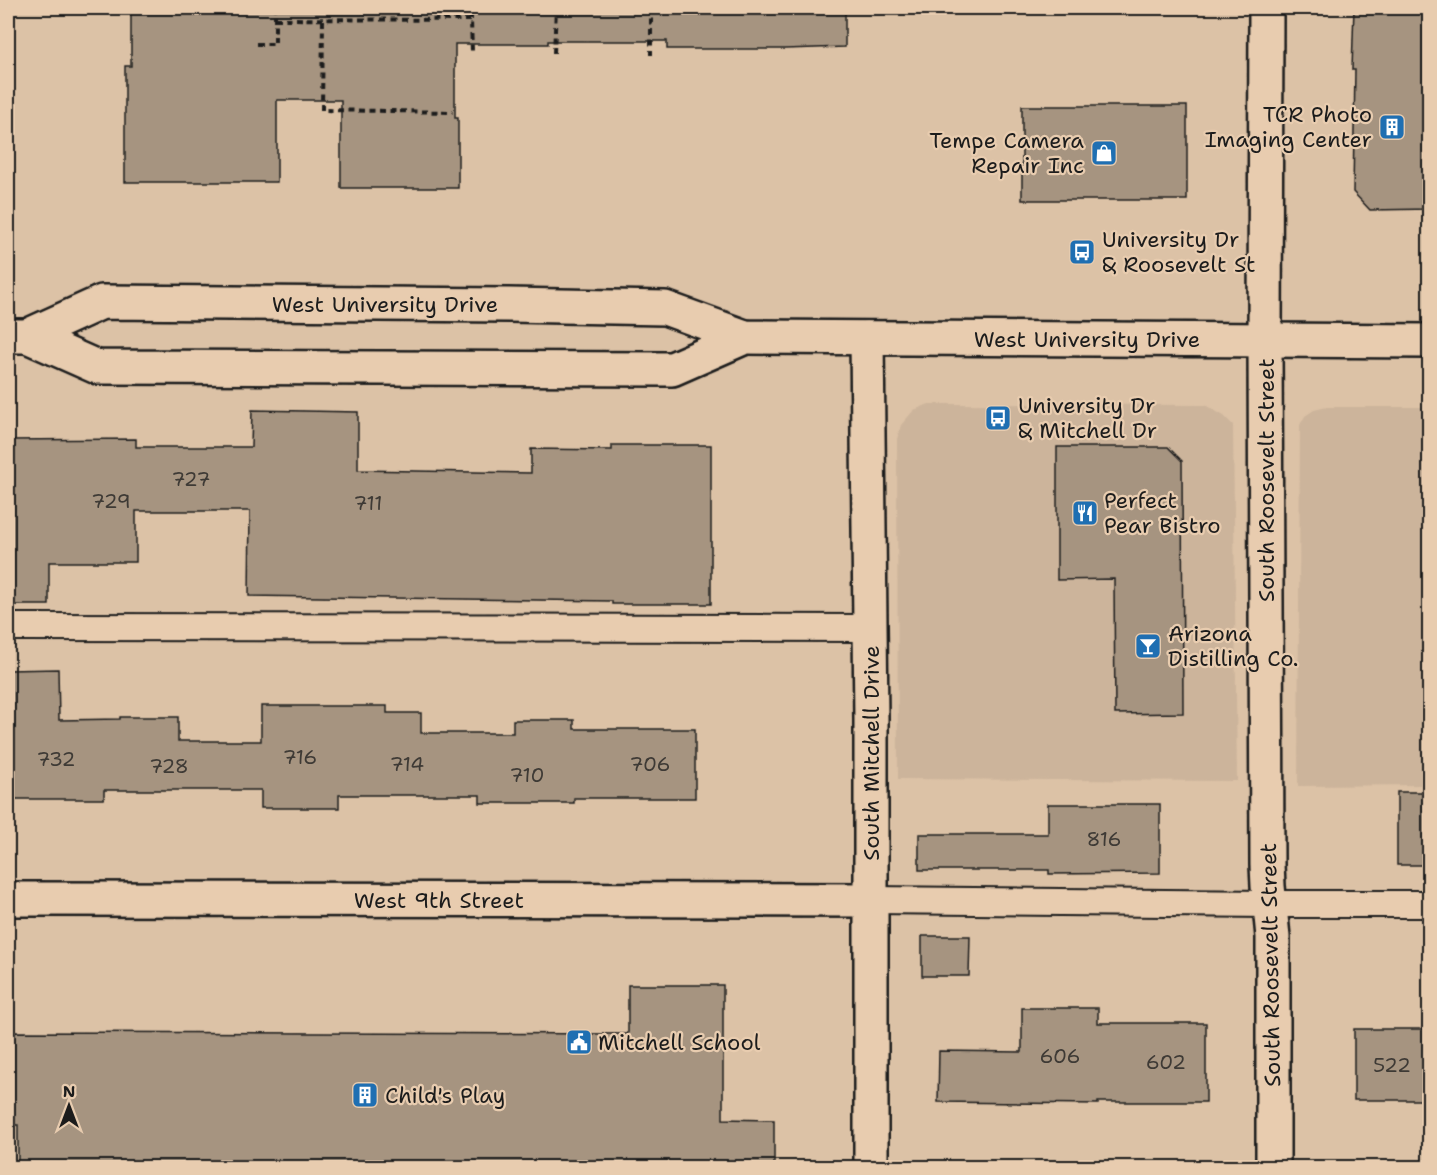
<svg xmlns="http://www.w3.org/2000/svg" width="1437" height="1175" font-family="'Shantell Sans',sans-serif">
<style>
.built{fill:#ccb49b}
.building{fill:#a69480;stroke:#1c1c1c;stroke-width:1.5}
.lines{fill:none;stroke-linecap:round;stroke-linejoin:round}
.lane-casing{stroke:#1c1c1c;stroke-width:30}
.street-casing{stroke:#1c1c1c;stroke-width:38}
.primary-casing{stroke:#1c1c1c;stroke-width:38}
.path{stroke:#1c1c1c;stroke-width:4;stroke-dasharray:6 4.5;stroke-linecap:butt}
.lane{stroke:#e8ccaf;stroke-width:26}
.street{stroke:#e8ccaf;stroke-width:33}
.primary{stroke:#e8ccaf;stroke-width:33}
.labels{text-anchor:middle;stroke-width:4.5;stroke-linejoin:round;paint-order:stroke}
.number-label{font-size:20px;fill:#3e3a35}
.poi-label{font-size:22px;fill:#1c1c1c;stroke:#e8ccaf;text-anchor:start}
.street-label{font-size:22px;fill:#1c1c1c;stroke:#e8ccaf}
</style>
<rect width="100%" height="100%" fill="#dcc2a6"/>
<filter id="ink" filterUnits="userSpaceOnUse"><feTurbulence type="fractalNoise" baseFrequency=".0167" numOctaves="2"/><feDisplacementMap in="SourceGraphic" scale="12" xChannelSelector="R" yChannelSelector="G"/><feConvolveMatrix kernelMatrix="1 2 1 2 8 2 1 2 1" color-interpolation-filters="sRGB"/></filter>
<g filter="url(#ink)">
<!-- built -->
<g class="built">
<polygon points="929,404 1205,405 1224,416 1233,425 1237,781 898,779 897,439 901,425 914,410"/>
<polygon points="1327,407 1429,407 1429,785 1298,786 1300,425 1305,416 1314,410"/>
</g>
<!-- building -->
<g class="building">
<polygon points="131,8 845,8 845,47 785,49 667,49 667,41 548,41 548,44 455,44 455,118 458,118 458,188 341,188 341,100 277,100 277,182 125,182 125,66 131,66"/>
<polygon points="1354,8 1430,8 1430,209 1370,210 1353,192 1355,70 1352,70"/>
<rect x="1022" y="106" width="165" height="94"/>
<polygon points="252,410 358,412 358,470 531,473 531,449 612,450 612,445 711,445 711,604 612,604 612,601 249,596 250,511 136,511 136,562 49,562 49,605 8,605 8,440 136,439 136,447 251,447"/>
<polygon points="1057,447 1168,447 1182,461 1183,713 1115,714 1114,579 1057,580"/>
<polygon points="58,669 59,720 120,719 120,717 178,717 178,741 261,741 261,706 387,706 387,713 421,713 421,733 513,733 513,720 574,720 574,729 695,729 695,798 574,798 574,803 480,803 480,795 339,795 339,808 261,808 261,790 104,790 104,799 8,799 8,670"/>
<rect x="1397" y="792" width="33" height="73"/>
<polygon points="1048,804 1160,804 1160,873 1049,874 1049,870 919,870 919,834 1048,834"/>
<polygon points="922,936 970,936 969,976 922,976"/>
<polygon points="628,985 723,985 723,1119 774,1120 774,1167 18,1165 18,1125 8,1125 8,1032 628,1034"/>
<polygon points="1022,1008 1098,1008 1098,1023 1206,1023 1206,1102 1098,1102 1098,1104 938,1102 939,1051 1022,1052"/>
<rect x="1354" y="1029" width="76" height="71"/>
</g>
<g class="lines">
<defs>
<g id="lane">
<polyline points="8,627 870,628"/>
<polyline points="871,900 1270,904 1430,904"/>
</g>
<g id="street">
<polyline points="1266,8 1265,341 1267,865 1268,886 1273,937 1273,1168"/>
<polyline points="867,338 871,720 871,1168"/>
<polyline points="8,899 871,900"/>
</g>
<g id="primary">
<polyline points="12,336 27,336 97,367 672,369 745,337"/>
<polyline points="27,336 102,302 509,305 665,308 745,337 1430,341"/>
</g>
</defs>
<!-- lane casing -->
<use href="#lane" class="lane-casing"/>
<!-- street casing -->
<use href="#street" class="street-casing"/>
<!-- primary casing -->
<use href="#primary" class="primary-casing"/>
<!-- path -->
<g class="path">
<polyline points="364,8 364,20"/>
<polyline points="651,8 651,55"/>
<polyline points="275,19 471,20 472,52"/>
<polyline points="323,20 322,110 453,112"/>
<polyline points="471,20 471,8"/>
<polyline points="256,44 275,44 275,8"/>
<polyline points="554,53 556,8"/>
</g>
<!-- lane -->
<use href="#lane" class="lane"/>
<!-- street -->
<use href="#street" class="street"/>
<!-- primary -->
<use href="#primary" class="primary"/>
</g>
</g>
<!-- icons -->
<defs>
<symbol id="building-square" viewBox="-11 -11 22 22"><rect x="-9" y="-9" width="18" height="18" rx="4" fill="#1f6fb2" stroke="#e8ccaf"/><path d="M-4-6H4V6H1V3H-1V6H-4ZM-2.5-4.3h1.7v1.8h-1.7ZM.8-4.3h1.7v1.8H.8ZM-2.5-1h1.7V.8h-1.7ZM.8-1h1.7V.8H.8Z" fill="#fff"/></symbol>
<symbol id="shop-square" viewBox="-11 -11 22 22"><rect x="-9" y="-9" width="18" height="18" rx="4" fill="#1f6fb2" stroke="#e8ccaf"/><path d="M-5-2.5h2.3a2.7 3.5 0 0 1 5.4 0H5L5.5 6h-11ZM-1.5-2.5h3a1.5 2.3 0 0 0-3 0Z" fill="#fff"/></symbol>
<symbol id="bus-square" viewBox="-11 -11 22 22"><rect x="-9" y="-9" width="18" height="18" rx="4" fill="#1f6fb2" stroke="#e8ccaf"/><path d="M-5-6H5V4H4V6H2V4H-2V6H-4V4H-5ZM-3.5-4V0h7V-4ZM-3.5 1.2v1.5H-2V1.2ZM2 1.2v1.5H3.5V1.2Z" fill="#fff"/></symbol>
<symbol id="restaurant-square" viewBox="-11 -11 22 22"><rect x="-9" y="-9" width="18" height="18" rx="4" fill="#1f6fb2" stroke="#e8ccaf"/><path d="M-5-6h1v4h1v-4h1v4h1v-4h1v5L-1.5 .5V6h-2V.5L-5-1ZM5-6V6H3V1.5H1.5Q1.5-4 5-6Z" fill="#fff"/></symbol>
<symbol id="bar-square" viewBox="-11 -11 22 22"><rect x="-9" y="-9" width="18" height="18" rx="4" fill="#1f6fb2" stroke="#e8ccaf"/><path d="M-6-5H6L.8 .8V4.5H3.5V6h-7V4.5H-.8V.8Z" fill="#fff"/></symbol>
<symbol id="civic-square" viewBox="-11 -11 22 22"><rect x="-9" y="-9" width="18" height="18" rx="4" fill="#1f6fb2" stroke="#e8ccaf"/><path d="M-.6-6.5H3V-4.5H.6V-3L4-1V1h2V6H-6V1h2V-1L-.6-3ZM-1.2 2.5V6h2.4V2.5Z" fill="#fff"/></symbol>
</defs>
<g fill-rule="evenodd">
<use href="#building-square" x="1377" y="112" width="30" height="30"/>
<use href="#shop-square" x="1089" y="138" width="30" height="30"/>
<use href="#bus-square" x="1067" y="237" width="30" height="30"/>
<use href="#bus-square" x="983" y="403" width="30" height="30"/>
<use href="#restaurant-square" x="1070" y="498" width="30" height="30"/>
<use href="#bar-square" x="1133" y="631" width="30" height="30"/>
<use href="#civic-square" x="564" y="1027" width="30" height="30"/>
<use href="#building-square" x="350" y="1080" width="30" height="30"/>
</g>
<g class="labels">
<!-- number labels -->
<g class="number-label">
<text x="191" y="486">727</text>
<text x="111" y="508">729</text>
<text x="368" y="510">711</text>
<text x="300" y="764">716</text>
<text x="56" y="766">732</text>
<text x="407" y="771">714</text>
<text x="650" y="771">706</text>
<text x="169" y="773">728</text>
<text x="527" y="782">710</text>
<text x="1104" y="846">816</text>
<text x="1060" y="1063">606</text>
<text x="1166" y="1069">602</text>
<text x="1392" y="1072">522</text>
</g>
<!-- poi labels -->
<g class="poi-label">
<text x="1372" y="122" text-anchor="end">TCR Photo<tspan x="1372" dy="25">Imaging Center</tspan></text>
<text x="1084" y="148" text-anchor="end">Tempe Camera<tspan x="1084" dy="25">Repair Inc</tspan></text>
<text x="1102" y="247">University Dr<tspan x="1102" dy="25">&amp; Roosevelt St</tspan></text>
<text x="1018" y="413">University Dr<tspan x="1018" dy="25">&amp; Mitchell Dr</tspan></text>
<text x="1104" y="508">Perfect<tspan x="1104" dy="25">Pear Bistro</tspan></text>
<text x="1168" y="641">Arizona<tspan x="1168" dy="25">Distilling Co.</tspan></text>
<text x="598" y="1050">Mitchell School</text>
<text x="385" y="1103">Child's Play</text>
</g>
<!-- street labels -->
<g class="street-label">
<text x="385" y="312">West University Drive</text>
<text x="1087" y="347">West University Drive</text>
<text transform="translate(1266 480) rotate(-90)" y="8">South Roosevelt Street</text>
<text transform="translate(871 753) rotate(-90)" y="8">South Mitchell Drive</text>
<text x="439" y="908">West 9th Street</text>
<text transform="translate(1270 965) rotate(-91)" y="8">South Roosevelt Street</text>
</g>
</g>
<!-- margin -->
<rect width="1437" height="1175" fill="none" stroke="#e8ccaf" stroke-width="30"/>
<rect x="15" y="15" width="1407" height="1145" fill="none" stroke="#1c1c1c" stroke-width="2" filter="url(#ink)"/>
<!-- north arrow -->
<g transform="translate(69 1106)" stroke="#e8ccaf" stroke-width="4.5" paint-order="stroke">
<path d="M0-4.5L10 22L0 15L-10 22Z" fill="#1c1c1c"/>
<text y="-9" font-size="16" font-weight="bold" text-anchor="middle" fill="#1c1c1c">N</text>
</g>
</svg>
